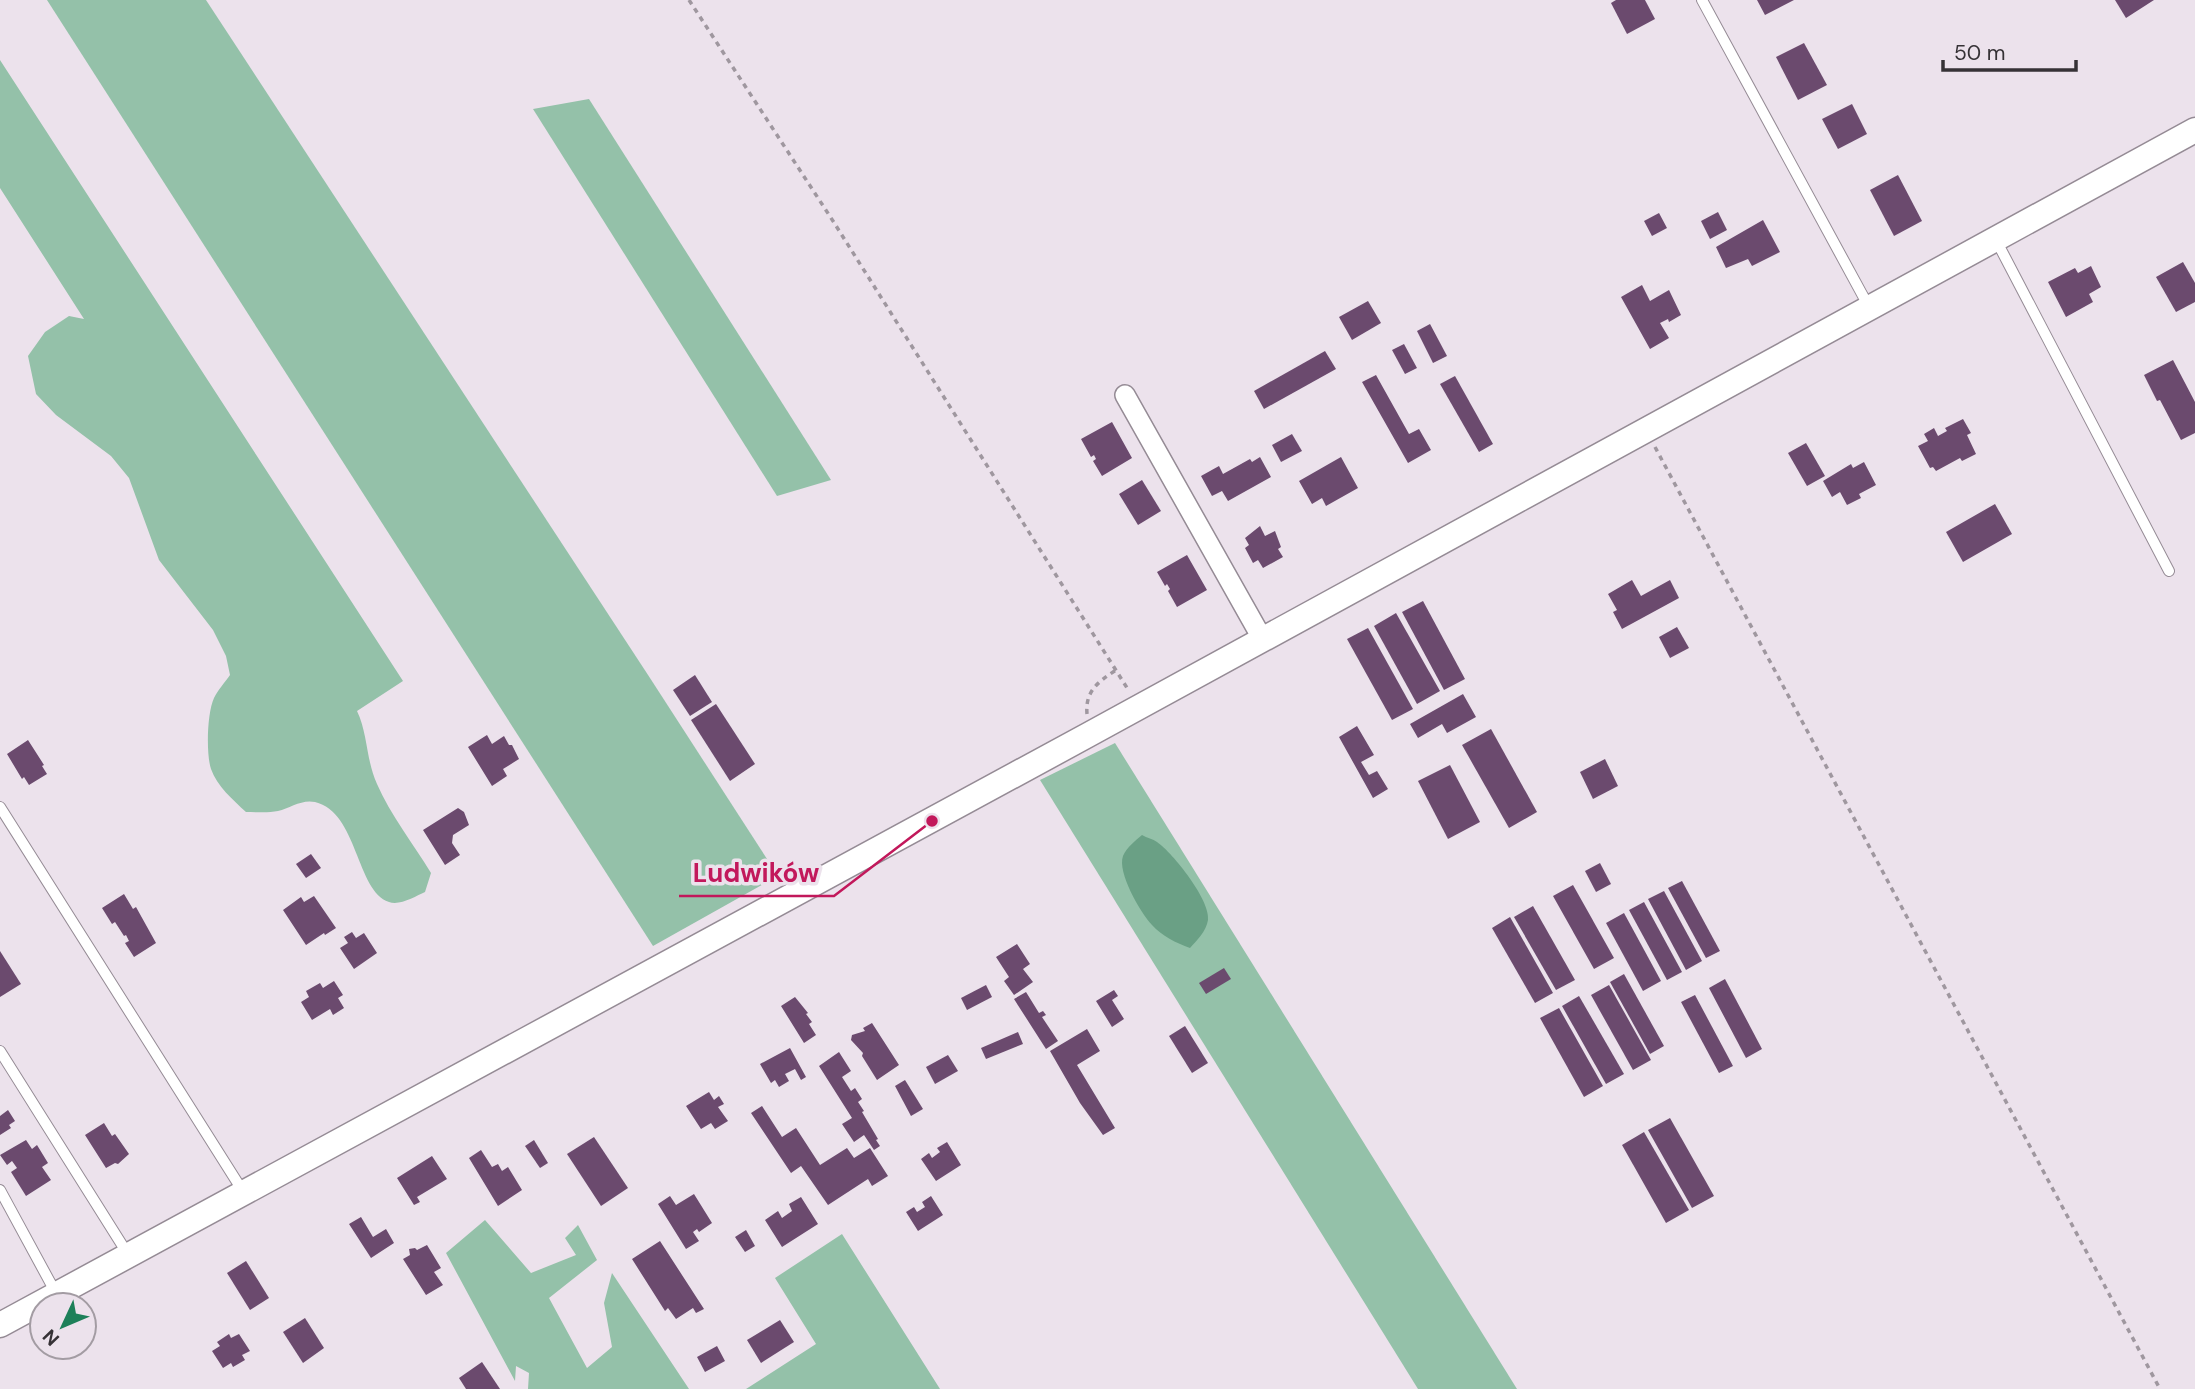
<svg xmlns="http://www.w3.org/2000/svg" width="2195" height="1389" font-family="'DM Sans',sans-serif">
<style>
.green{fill:#94c1a9}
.water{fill:#6aa085}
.building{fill:#6b4a6e}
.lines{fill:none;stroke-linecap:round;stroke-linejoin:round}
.service-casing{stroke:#958b95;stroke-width:12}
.minor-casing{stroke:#958b95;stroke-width:22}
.tertiary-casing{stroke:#958b95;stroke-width:27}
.path{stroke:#9f979f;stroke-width:3.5;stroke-dasharray:5 5;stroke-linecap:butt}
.service{stroke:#fff;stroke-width:10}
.minor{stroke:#fff;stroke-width:19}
.tertiary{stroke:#fff;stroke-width:24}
.leader{fill:none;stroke:#c2185b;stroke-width:2.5}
.callout-dot{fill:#c2185b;stroke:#ece2ec;stroke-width:2.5}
.callout-label{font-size:26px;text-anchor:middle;font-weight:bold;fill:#c2185b;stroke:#ece2ec;stroke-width:7;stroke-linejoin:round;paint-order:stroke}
</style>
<rect width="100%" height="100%" fill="#ece2ec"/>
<!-- green -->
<g class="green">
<polygon points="47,0 206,0 650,678 778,876 653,946"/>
<path d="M 0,60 L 403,681 L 357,711 C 368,734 366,760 377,784 C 390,814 414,845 431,873 L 425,892 C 416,896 400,906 389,902 C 356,891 358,812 315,802 C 302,799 290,808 278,811 C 269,813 256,812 246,812 C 233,800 217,786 211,769 C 206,754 207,713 214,698 C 218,690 225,682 230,675 L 226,656 L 213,630 L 159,560 L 129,478 L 111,456 L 56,415 L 36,394 L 28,356 L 45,332 L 69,316 L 84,319 L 0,188 Z"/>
<polygon points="589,99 831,480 777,496 533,109"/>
<polygon points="1115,743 1517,1389 1418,1389 1040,780"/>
<polygon points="485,1220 531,1273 576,1255 565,1238 578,1225 597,1260 549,1298 587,1368 612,1347 604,1303 612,1273 689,1389 528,1389 529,1373 516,1366 515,1381 446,1253"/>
<polygon points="842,1234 940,1389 746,1389 816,1344 775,1278"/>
</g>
<!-- water -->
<path class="water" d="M 1142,835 C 1147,838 1153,839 1157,842 C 1173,853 1211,901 1208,920 C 1206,932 1197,940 1190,948 C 1176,943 1162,936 1152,925 C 1140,912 1117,872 1123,856 C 1127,847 1135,841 1142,835 Z"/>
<!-- building -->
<g class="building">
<polygon points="1616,0 1645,0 1655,19 1627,34 1611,3"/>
<polygon points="1757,0 1794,0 1765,15"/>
<polygon points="2115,0 2154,0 2126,18"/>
<polygon points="1804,43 1827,85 1798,100 1776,57"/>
<polygon points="1852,104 1867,134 1838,149 1822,119"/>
<polygon points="1898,175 1922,221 1894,236 1870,190"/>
<polygon points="1718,212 1727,230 1710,239 1701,221"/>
<polygon points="1659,213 1667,228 1652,236 1644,221"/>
<polygon points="1763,220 1780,252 1752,266 1748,259 1726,268 1716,247"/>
<polygon points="2183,262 2195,283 2195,302 2176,312 2156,277"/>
<polygon points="2091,266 2101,287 2089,294 2093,302 2066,317 2048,282 2075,268 2078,273"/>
<polygon points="1642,285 1650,301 1669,290 1681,315 1669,322 1668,319 1660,323 1669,338 1650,349 1621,297"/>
<polygon points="1368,301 1381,323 1352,340 1339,317"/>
<polygon points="1430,324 1447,356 1433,363 1417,331"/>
<polygon points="1404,344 1417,368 1405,374 1392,350"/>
<polygon points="1325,351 1336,369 1264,409 1254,391"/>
<polygon points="2173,360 2195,402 2195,433 2181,440 2160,400 2157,401 2144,375"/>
<polygon points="1376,375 1409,434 1419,429 1431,450 1408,463 1362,382"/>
<polygon points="1455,376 1493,444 1479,452 1440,384"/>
<polygon points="1963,419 1971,433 1967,435 1976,454 1962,461 1960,458 1936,471 1933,467 1930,468 1918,446 1928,441 1924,434 1934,428 1938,436 1947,431 1945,428"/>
<polygon points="1112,422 1132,458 1102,476 1093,461 1096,459 1094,455 1091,457 1081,439"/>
<polygon points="1292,434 1302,451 1281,462 1272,445"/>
<polygon points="1806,443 1825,476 1807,486 1788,453"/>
<polygon points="1260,457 1271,477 1228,501 1222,491 1212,496 1201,476 1219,466 1223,474 1250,459 1252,462"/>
<polygon points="1341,457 1358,488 1326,506 1322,498 1312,504 1299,481"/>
<polygon points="1864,462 1876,485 1859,494 1861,498 1847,505 1840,492 1832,497 1823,481 1851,464 1853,468"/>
<polygon points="1142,480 1161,511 1138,525 1119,494"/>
<polygon points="1995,504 2012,534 1963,562 1946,532"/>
<polygon points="1260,526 1265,536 1275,531 1281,547 1278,549 1283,557 1263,568 1258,560 1253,563 1245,548 1249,545 1245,538"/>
<polygon points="1187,555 1207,590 1177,607 1168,591 1170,589 1167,584 1165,586 1157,572"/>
<polygon points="1632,580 1641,596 1670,580 1679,598 1622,629 1613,612 1617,610 1608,594"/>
<polygon points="1423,601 1465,679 1444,690 1402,612"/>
<polygon points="1396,613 1440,691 1417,704 1374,626"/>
<polygon points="1677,627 1689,648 1670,658 1659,637"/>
<polygon points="1368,628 1413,709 1392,720 1347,639"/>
<polygon points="695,675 712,702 690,716 673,690"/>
<polygon points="1463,694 1476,717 1447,733 1442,724 1418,738 1410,724"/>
<polygon points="716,704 755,764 730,781 691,720"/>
<polygon points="1357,726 1374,755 1361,762 1369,775 1377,771 1388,789 1373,798 1339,737"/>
<polygon points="1491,729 1537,812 1509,828 1462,745"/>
<polygon points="487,735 492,744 504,736 509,745 512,745 519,759 503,769 507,776 492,786 468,747"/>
<polygon points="28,740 44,765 42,766 47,774 29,785 24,777 22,779 7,754"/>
<polygon points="1605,759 1618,786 1593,799 1580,772"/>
<polygon points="1450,765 1480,822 1448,839 1418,781"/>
<polygon points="458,808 464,812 469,825 453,835 452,843 460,855 445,865 423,830"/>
<polygon points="311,854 321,868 306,878 296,864"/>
<polygon points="1600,863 1611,884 1596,892 1585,871"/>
<polygon points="1682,881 1720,951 1706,958 1668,888"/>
<polygon points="1573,885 1614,958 1594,969 1553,896"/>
<polygon points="1664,891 1702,961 1686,970 1648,899"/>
<polygon points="124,894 133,909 136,907 156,943 134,957 125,943 129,941 126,935 124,936 115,922 112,924 102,908"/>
<polygon points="314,896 336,928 325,935 324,933 306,945 283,910 301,897 304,902"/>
<polygon points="1644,902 1682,972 1667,980 1629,910"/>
<polygon points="1533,906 1575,980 1556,990 1514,917"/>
<polygon points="1624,913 1661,981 1643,991 1606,923"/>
<polygon points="1510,917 1553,993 1535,1003 1492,928"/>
<polygon points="352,932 356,938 364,933 377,953 354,969 340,948 348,943 344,937"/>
<polygon points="1017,944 1030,964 1023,969 1033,982 1014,995 1004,981 1009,977 996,957"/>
<polygon points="0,951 21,984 0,997"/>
<polygon points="1224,968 1231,979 1206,994 1199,983"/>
<polygon points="1624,974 1664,1046 1650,1054 1610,982"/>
<polygon points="1725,979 1762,1049 1746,1058 1709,988"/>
<polygon points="334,981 343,995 338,998 344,1008 333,1015 330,1009 312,1020 301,1002 309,997 306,991 320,983 323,988"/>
<polygon points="986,985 992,997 967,1010 961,998"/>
<polygon points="1609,985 1651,1060 1633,1070 1591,995"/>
<polygon points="1114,990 1118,996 1112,1000 1124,1019 1112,1027 1096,1001"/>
<polygon points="1026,992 1039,1013 1043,1011 1046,1015 1042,1017 1058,1041 1046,1049 1014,999"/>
<polygon points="1695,995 1733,1066 1719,1073 1681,1002"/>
<polygon points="1579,996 1624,1074 1606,1084 1562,1006"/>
<polygon points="795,997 808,1013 806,1014 812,1022 809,1024 816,1035 804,1043 781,1006"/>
<polygon points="1559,1008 1603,1086 1584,1097 1540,1018"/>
<polygon points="872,1023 899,1065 877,1080 862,1056 863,1053 851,1040 852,1035 865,1031 863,1028"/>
<polygon points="1185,1026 1208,1063 1192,1073 1169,1036"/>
<polygon points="1087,1029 1100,1051 1077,1065 1115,1128 1103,1135 1080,1103 1050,1051"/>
<polygon points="1018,1032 1023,1044 986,1059 981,1048"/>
<polygon points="790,1048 806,1077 801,1080 795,1069 785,1074 789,1081 779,1087 775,1080 771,1083 760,1064"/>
<polygon points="839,1052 851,1071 842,1077 851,1091 855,1088 862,1099 858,1102 864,1111 862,1112 878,1139 876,1140 880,1146 874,1150 864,1135 854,1142 842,1124 852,1118 819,1066"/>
<polygon points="948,1055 958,1071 935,1084 926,1067"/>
<polygon points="905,1080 923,1109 911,1116 895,1086"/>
<polygon points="709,1092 714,1100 719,1096 724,1104 718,1107 728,1121 715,1129 711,1123 701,1129 686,1106"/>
<polygon points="762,1106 782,1137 796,1128 820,1165 847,1148 854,1158 870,1148 888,1176 872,1186 868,1179 828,1205 801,1166 791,1173 751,1113"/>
<polygon points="8,1110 15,1121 9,1125 11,1128 0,1135 0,1116"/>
<polygon points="1670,1118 1714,1196 1692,1208 1648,1130"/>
<polygon points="104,1123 112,1136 115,1134 129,1154 118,1164 115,1163 106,1168 85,1135"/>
<polygon points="1644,1132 1689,1210 1666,1223 1622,1145"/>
<polygon points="594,1137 628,1188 601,1206 567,1154"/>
<polygon points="26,1140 32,1149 37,1145 48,1163 42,1167 51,1180 26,1196 11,1172 17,1168 12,1161 7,1165 0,1155"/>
<polygon points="534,1140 548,1163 540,1168 525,1146"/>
<polygon points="947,1142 961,1165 936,1181 921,1159 929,1153 932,1158 940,1152 937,1148"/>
<polygon points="481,1150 492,1167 498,1164 502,1171 508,1167 522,1190 498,1206 469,1158"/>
<polygon points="432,1156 447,1179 417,1197 420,1202 414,1205 397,1178"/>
<polygon points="694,1194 712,1223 699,1232 697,1229 693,1232 699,1241 686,1249 658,1204 670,1196 676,1205"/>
<polygon points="931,1196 943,1215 918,1231 906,1212 914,1207 917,1212 925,1207 922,1202"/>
<polygon points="801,1197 818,1224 782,1247 765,1220 778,1211 782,1218 792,1211 789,1204"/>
<polygon points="361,1217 373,1237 386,1229 394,1243 371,1258 349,1224"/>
<polygon points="746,1230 755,1246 745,1252 735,1237"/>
<polygon points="660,1241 704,1309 696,1313 693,1308 676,1319 668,1308 665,1311 632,1259"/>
<polygon points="427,1245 441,1268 434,1272 443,1285 426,1295 403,1259 410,1255 409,1249 415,1248 417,1250"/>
<polygon points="246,1261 269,1298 250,1310 227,1273"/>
<polygon points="305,1318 324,1348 303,1363 283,1332"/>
<polygon points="780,1320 794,1342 761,1363 747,1340"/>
<polygon points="229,1334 231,1338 239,1334 250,1351 242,1355 245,1360 233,1367 231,1363 223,1368 212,1351 220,1346 217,1342"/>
<polygon points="717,1346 725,1361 705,1372 697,1357"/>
<polygon points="482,1362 500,1389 466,1389 459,1378"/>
</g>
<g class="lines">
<defs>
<g id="service">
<polyline points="1702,0 1869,307"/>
<polyline points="1996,240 2169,571"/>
<polyline points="0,807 244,1193"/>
<polyline points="0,1051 129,1256"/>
<polyline points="0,1190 57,1295"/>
</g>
<polyline id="minor" points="1125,395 1263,640"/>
<polyline id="tertiary" points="0,1325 1088,735 2195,130"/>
</defs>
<!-- service casing -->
<use href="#service" class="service-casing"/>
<!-- minor casing -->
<use href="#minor" class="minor-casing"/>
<!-- tertiary casing -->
<use href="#tertiary" class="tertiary-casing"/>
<!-- path -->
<g class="path">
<polyline points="689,0 833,221 1129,691"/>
<polyline points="1655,447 2160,1389"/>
<path d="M 1087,714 C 1085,691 1098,682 1116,670"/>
</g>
<!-- service -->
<use href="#service" class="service"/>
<!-- minor -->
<use href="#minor" class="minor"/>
<!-- tertiary -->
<use href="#tertiary" class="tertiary"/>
</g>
<!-- callouts -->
<path class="leader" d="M932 821L834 896H679"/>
<circle class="callout-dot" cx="932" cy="821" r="7"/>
<g class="callout-label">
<text x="756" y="882">Ludwików</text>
</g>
<!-- north arrow -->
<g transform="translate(63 1326) rotate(226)"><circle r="33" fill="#ece2ec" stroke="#a39ca3" stroke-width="2"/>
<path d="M0-5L12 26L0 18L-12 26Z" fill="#1d8059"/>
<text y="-10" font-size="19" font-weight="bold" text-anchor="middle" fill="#363236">N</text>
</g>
<!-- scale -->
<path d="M1943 60v10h133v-10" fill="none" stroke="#363236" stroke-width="3.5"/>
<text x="1954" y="60" font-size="21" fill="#363236" stroke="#ece2ec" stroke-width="5" paint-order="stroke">50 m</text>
</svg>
